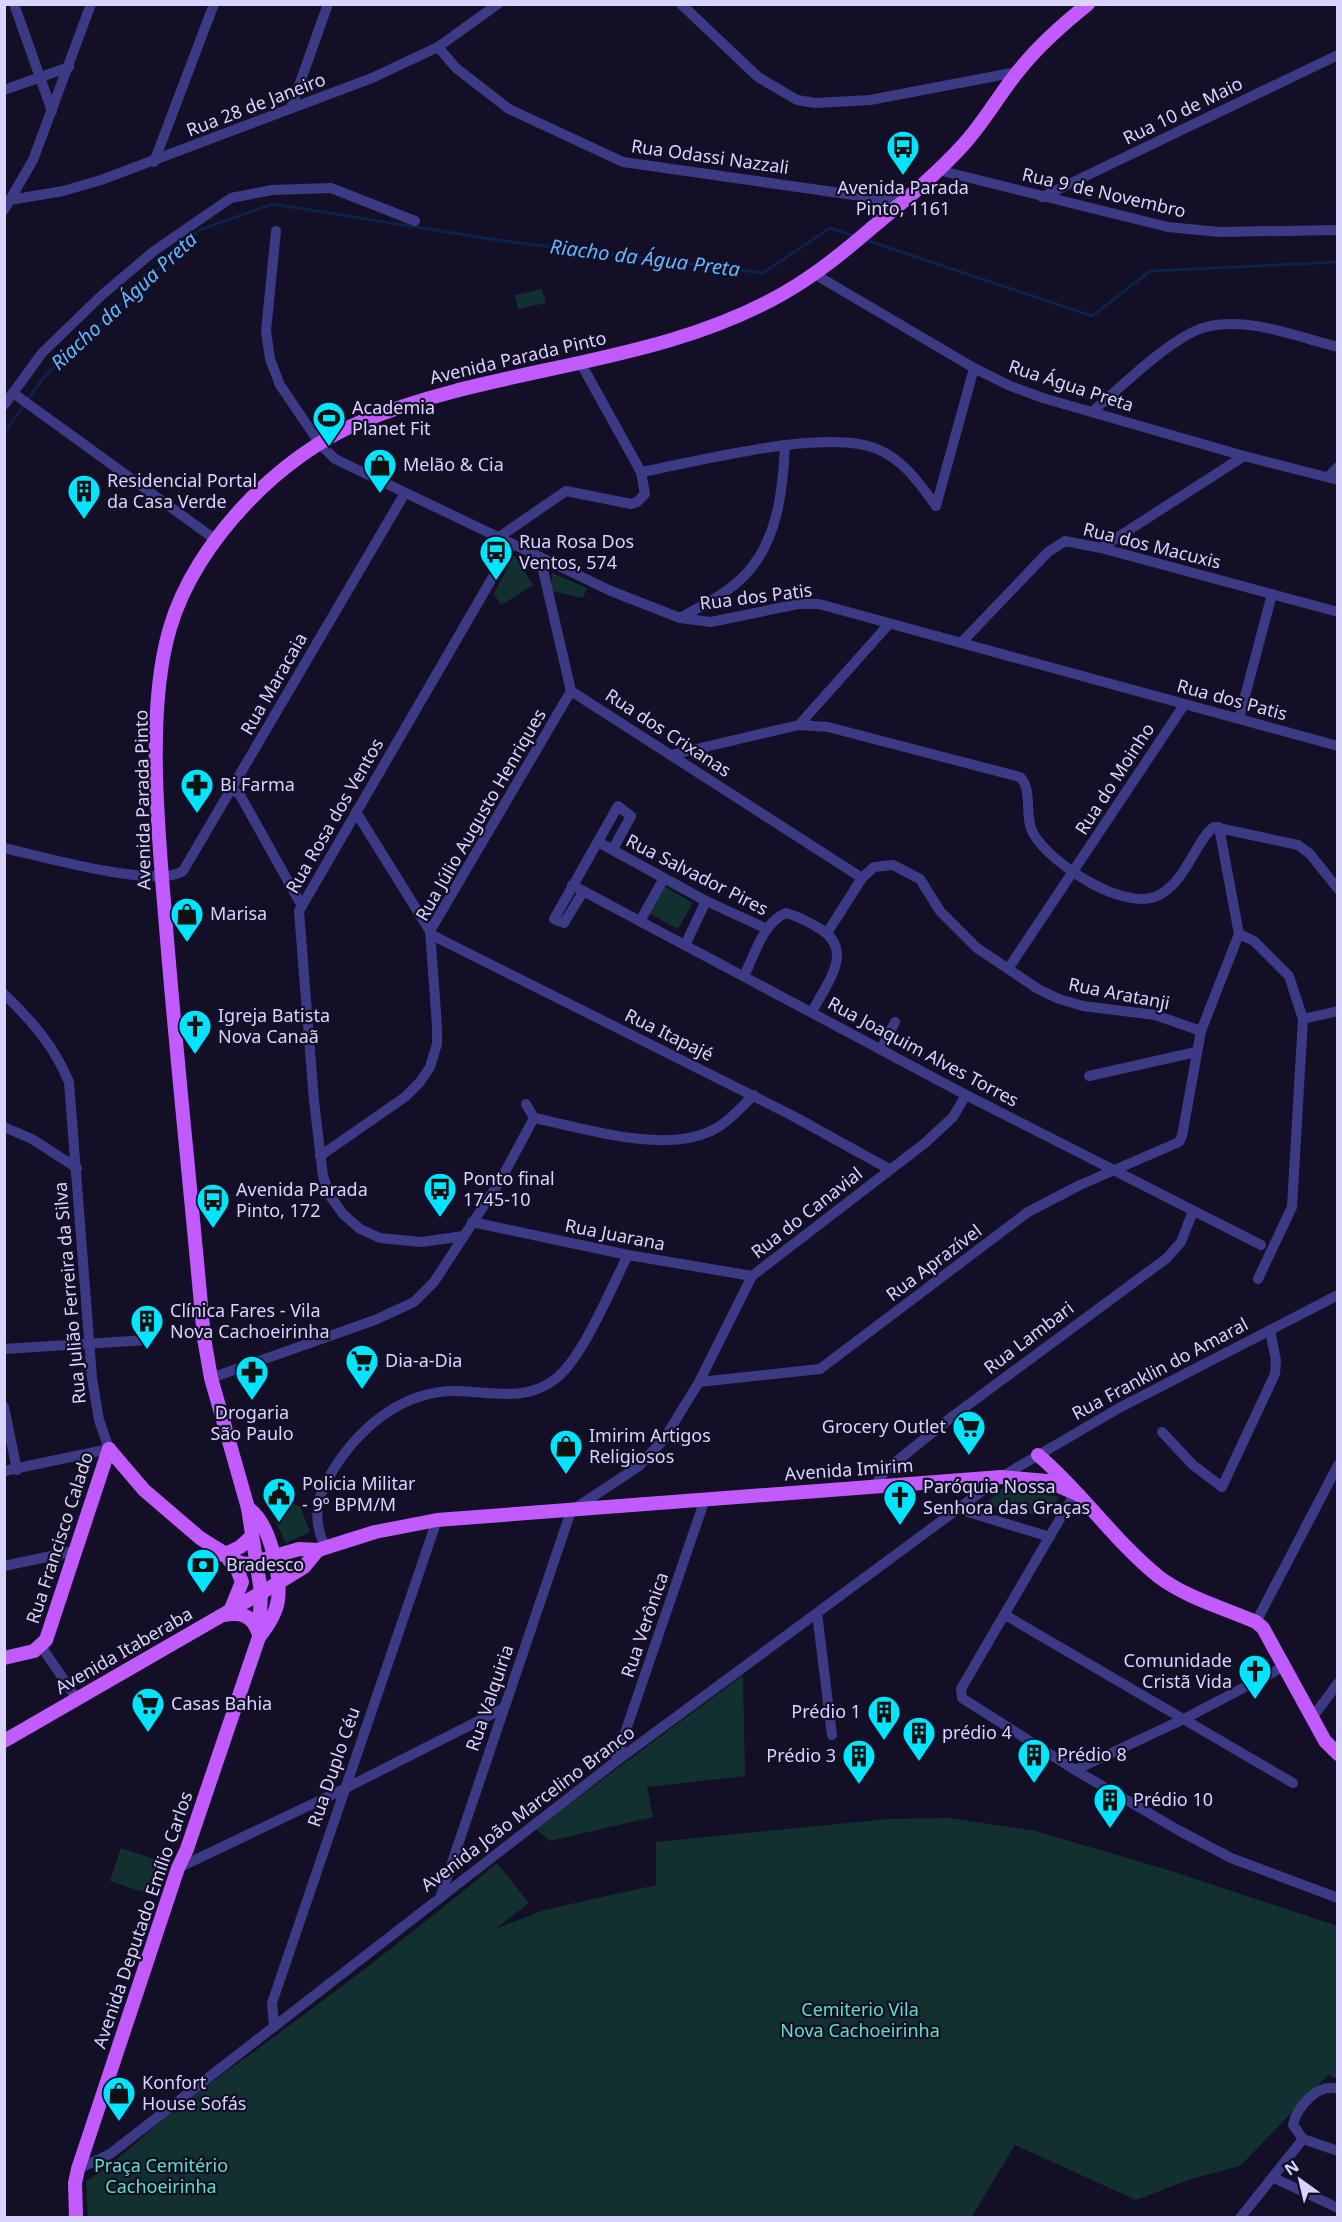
<svg xmlns="http://www.w3.org/2000/svg" width="1342" height="2222" font-family="'Noto Sans',sans-serif">
<style>
.green{fill:#12302f}
.lines{fill:none;stroke-linecap:round;stroke-linejoin:round}
.stream{stroke:#0c2248;stroke-width:3}
.minor{stroke:#3d3a85;stroke-width:10}
.major{stroke:#c25bff;stroke-width:14}
.labels{text-anchor:middle;stroke-width:4.5;stroke-linejoin:round;paint-order:stroke}
.street-label{font-size:18px;fill:#d9d4ff;stroke:#130f26}
.poi-label{font-size:18px;fill:#d9d4ff;stroke:#130f26;text-anchor:start}
.park-label{font-size:18px;fill:#5fe0c0;stroke:#130f26}
.water-label{font-size:20px;font-style:italic;fill:#62b6ff;stroke:#130f26}
</style>
<rect width="100%" height="100%" fill="#130f26"/>
<!-- green -->
<g class="green">
<polygon points="542,289 546,303 518,309 515,295"/>
<polygon points="514,555 533,585 501,605 494,594"/>
<polygon points="552,573 587,588 583,598 551,591"/>
<polygon points="664,886 693,903 678,929 649,913"/>
<polygon points="1004,1487 1059,1497 1047,1517 985,1505"/>
<polygon points="294,1504 300,1506 310,1532 286,1543 268,1505"/>
<polygon points="743,1675 745,1776 647,1787 653,1817 550,1841 536,1829"/>
<path d="M 949,1818 L 1036,1831 L 1171,1871 L 1337,1926 L 1337,2079 L 1328,2075 L 1240,2166 L 1194,2178 L 1136,2200 L 1015,2145 L 971,2218 L 88,2218 L 86,2181 C 123,2159 151,2126 186,2101 C 291,2025 397,1947 497,1863 L 529,1903 L 495,1929 L 544,1910 L 656,1885 L 656,1842 L 888,1819 Z"/>
<polygon points="121,1848 163,1862 152,1895 110,1881"/>
</g>
<g class="lines">
<!-- stream -->
<g class="stream">
<polyline points="863,239 1092,316 1150,271 1338,262"/>
<polyline points="28,399 44,377 199,230 273,204 503,241 763,273 830,228 854,236"/>
<polyline points="4,433 24,405"/>
</g>
<!-- minor -->
<g class="minor">
<polyline points="14,4 52,111"/>
<polyline points="681,4 758,77 797,100 815,103 870,100 1017,72"/>
<polyline points="438,47 456,68 509,109 623,162 903,202"/>
<polyline points="4,90 69,67"/>
<polyline points="291,108 328,4"/>
<polyline points="154,162 214,4"/>
<polyline points="938,170 1168,227 1219,232 1338,230"/>
<polyline points="1042,197 1338,55"/>
<polyline points="4,201 63,191 101,180 372,78 438,47 498,4"/>
<polyline points="4,210 33,160 91,4"/>
<polyline points="276,231 266,331 270,359 280,385 320,444 335,459 611,591 680,618 711,622 798,604 819,604 1338,746"/>
<polyline points="816,275 974,368 1008,385 1043,398 1244,456 1338,480"/>
<polyline points="13,393 42,353 102,295 154,251 231,198 272,190 331,188 415,221"/>
<polyline points="4,405 13,393 216,540"/>
<path d="M 1092,412 C 1120,388 1172,336 1206,327 C 1248,316 1297,337 1338,347"/>
<path d="M 641,472 C 698,462 826,427 877,449 C 904,460 920,484 936,506"/>
<polyline points="1328,477 1338,467"/>
<polyline points="936,506 974,368"/>
<polyline points="499,537 566,491 631,504 637,502 645,494 641,472 580,362"/>
<polyline points="1101,548 1244,456"/>
<polyline points="540,557 571,691 862,878"/>
<path d="M 680,618 C 702,606 728,593 745,575 C 778,541 783,489 785,445"/>
<polyline points="961,643 1048,552 1065,541 1101,548 1338,612"/>
<polyline points="1239,719 1272,594"/>
<polyline points="799,725 889,624"/>
<path d="M 671,755 L 799,725 L 828,727 L 1020,777 C 1033,789 1024,817 1033,833 C 1050,864 1128,915 1161,894 C 1188,878 1197,838 1214,827 L 1298,845 L 1310,854 L 1338,889"/>
<polyline points="233,790 240,795 302,906"/>
<polyline points="356,812 430,931"/>
<polyline points="1219,827 1239,934"/>
<polyline points="598,842 706,901 767,929"/>
<path d="M 4,848 C 40,856 156,889 183,871 L 405,493"/>
<polyline points="572,885 966,1095 1261,1245"/>
<polyline points="583,892 564,923 554,919 618,806 631,816 613,849"/>
<polyline points="640,921 664,878"/>
<polyline points="827,933 862,878 874,867 893,865 920,879 940,911 977,948 1038,989 1059,999 1083,1006 1155,1015 1201,1031"/>
<polyline points="1239,934 1254,941 1289,976 1303,1019 1292,1207 1258,1279"/>
<polyline points="432,935 793,1116 889,1169"/>
<polyline points="685,945 706,901"/>
<polyline points="1008,969 1184,705"/>
<path d="M 744,976 C 754,956 764,921 786,913 C 797,916 807,921 817,927 C 857,949 827,982 812,1012"/>
<path d="M 4,994 C 32,1021 54,1046 69,1082 L 92,1378 L 99,1420 L 109,1449 L 4,1471"/>
<polyline points="1303,1019 1338,1011"/>
<polyline points="881,1049 895,1022"/>
<polyline points="1089,1076 1196,1052"/>
<path d="M 526,1104 L 534,1118 C 584,1128 663,1154 711,1131 C 728,1123 740,1108 754,1095"/>
<polyline points="4,1127 32,1139 77,1168"/>
<polyline points="320,1156 405,1097 420,1082 430,1067 437,1044 437,1026 430,931 571,691"/>
<polyline points="472,1222 628,1255 752,1276"/>
<polyline points="464,1236 421,1242 380,1238 360,1229 343,1214 330,1196 323,1176 314,1101 299,911 512,544"/>
<polyline points="4,1349 147,1340"/>
<polyline points="211,1378 375,1320 414,1302 434,1282 500,1181 534,1118"/>
<polyline points="699,1382 820,1369 1028,1212 1080,1185 1179,1142 1182,1136 1201,1031 1239,934"/>
<polyline points="4,1407 17,1470"/>
<polyline points="1162,1432 1193,1465 1222,1487 1275,1374 1276,1361 1270,1330"/>
<polyline points="875,1485 887,1469 953,1416 1167,1258 1181,1242 1193,1211"/>
<polyline points="1075,1493 961,1689 962,1698 1075,1770 1178,1830 1231,1858 1338,1898"/>
<polyline points="958,1509 1050,1537"/>
<path d="M 325,1547 C 311,1516 317,1495 335,1467 C 362,1425 405,1390 457,1391 C 492,1392 524,1402 554,1380 C 582,1360 611,1288 628,1255"/>
<polyline points="4,1566 75,1551"/>
<polyline points="817,1613 832,1735"/>
<polyline points="1005,1615 1293,1783"/>
<polyline points="1256,1622 1338,1465"/>
<polyline points="41,1646 77,1699"/>
<polyline points="1312,1718 1338,1683"/>
<polyline points="615,1762 705,1499"/>
<polyline points="1075,1770 1184,1719 1285,1666"/>
<polyline points="178,1868 344,1789 504,1708"/>
<polyline points="441,1895 571,1511 639,1466 664,1439 699,1382 752,1276 925,1143 953,1117 966,1095"/>
<polyline points="274,2026 272,2003 437,1520"/>
<path d="M 1338,2089 C 1318,2082 1296,2108 1293,2125 L 1303,2139 L 1338,2151"/>
<polyline points="78,2169 110,2154 615,1762 1001,1477 1119,1408 1338,1295"/>
<polyline points="1274,2178 1338,2208"/>
<polyline points="1240,2218 1303,2139"/>
</g>
<!-- major -->
<g class="major">
<polyline points="109,1449 144,1490 200,1538 240,1563 248,1564 299,1549 318,1550 375,1532 437,1520 1001,1477 1047,1481 1075,1493"/>
<path d="M 1038,1455 C 1082,1492 1114,1541 1159,1577 C 1187,1598 1224,1608 1256,1622 L 1263,1628 L 1325,1741 L 1338,1754"/>
<path d="M 248,1508 C 270,1522 281,1575 278,1600 C 276,1614 268,1626 259,1637"/>
<polyline points="223,1555 240,1547 251,1537"/>
<polyline points="229,1560 237,1569 242,1582 231,1609"/>
<path d="M 224,1615 C 241,1612 252,1615 258,1632"/>
<polyline points="4,1658 34,1651 46,1640 109,1449"/>
<polyline points="4,1741 278,1583 304,1567 318,1550"/>
<path d="M 76,2218 L 75,2183 L 78,2169 L 178,1868 L 187,1849 L 259,1637 L 261,1592 L 248,1508 L 211,1378 L 204,1338 C 192,1201 177,1064 166,927 C 159,839 145,712 170,628 C 195,542 281,454 363,421 C 498,365 655,367 784,293 C 817,274 845,251 874,226 C 905,200 937,174 964,144 C 985,121 1000,93 1020,69 C 1040,44 1063,24 1088,4"/>
</g>
</g>
<!-- icons -->
<defs>
<symbol id="bus-pin" viewBox="-11 -11 22 30"><path d="M0 17L-7.5 6A9.5 9.5 0 1 1 7.5 6Z" fill="#00e5ff" stroke="#130f26"/><path d="M-5-6H5V4H4V6H2V4H-2V6H-4V4H-5ZM-3.5-4V0h7V-4ZM-3.5 1.2v1.5H-2V1.2ZM2 1.2v1.5H3.5V1.2Z" fill="#111"/></symbol>
<symbol id="stadium-pin" viewBox="-11 -11 22 30"><path d="M0 17L-7.5 6A9.5 9.5 0 1 1 7.5 6Z" fill="#00e5ff" stroke="#130f26"/><path d="M0-5a6.5 5 0 1 0 0 10a6.5 5 0 1 0 0-10ZM-3.5-1.8h7v3.6h-7Z" fill="#111"/></symbol>
<symbol id="shop-pin" viewBox="-11 -11 22 30"><path d="M0 17L-7.5 6A9.5 9.5 0 1 1 7.5 6Z" fill="#00e5ff" stroke="#130f26"/><path d="M-5-2.5h2.3a2.7 3.5 0 0 1 5.4 0H5L5.5 6h-11ZM-1.5-2.5h3a1.5 2.3 0 0 0-3 0Z" fill="#111"/></symbol>
<symbol id="building-pin" viewBox="-11 -11 22 30"><path d="M0 17L-7.5 6A9.5 9.5 0 1 1 7.5 6Z" fill="#00e5ff" stroke="#130f26"/><path d="M-4-6H4V6H1V3H-1V6H-4ZM-2.5-4.3h1.7v1.8h-1.7ZM.8-4.3h1.7v1.8H.8ZM-2.5-1h1.7V.8h-1.7ZM.8-1h1.7V.8H.8Z" fill="#111"/></symbol>
<symbol id="pharmacy-pin" viewBox="-11 -11 22 30"><path d="M0 17L-7.5 6A9.5 9.5 0 1 1 7.5 6Z" fill="#00e5ff" stroke="#130f26"/><path d="M-2-6h4v4h4v4h-4v4h-4v-4h-4v-4h4Z" fill="#111"/></symbol>
<symbol id="church-pin" viewBox="-11 -11 22 30"><path d="M0 17L-7.5 6A9.5 9.5 0 1 1 7.5 6Z" fill="#00e5ff" stroke="#130f26"/><path d="M-1.2-6h2.4v3.5h3.3v2.4h-3.3V6h-2.4V-.1h-3.3v-2.4h3.3Z" fill="#111"/></symbol>
<symbol id="supermarket-pin" viewBox="-11 -11 22 30"><path d="M0 17L-7.5 6A9.5 9.5 0 1 1 7.5 6Z" fill="#00e5ff" stroke="#130f26"/><path d="M-6-5.5h2.5l.6 2H6L4.5 2H-2.5L-4.4-4H-6ZM-1.5 3.2a1.3 1.3 0 1 0 .1 0ZM3 3.2a1.3 1.3 0 1 0 .1 0Z" fill="#111"/></symbol>
<symbol id="civic-pin" viewBox="-11 -11 22 30"><path d="M0 17L-7.5 6A9.5 9.5 0 1 1 7.5 6Z" fill="#00e5ff" stroke="#130f26"/><path d="M-.6-6.5H3V-4.5H.6V-3L4-1V1h2V6H-6V1h2V-1L-.6-3ZM-1.2 2.5V6h2.4V2.5Z" fill="#111"/></symbol>
<symbol id="bank-pin" viewBox="-11 -11 22 30"><path d="M0 17L-7.5 6A9.5 9.5 0 1 1 7.5 6Z" fill="#00e5ff" stroke="#130f26"/><path d="M-6-4H6V4H-6ZM0-2.3a2.3 2.3 0 1 0 0 4.6a2.3 2.3 0 1 0 0-4.6Z" fill="#111"/></symbol>
</defs>
<g fill-rule="evenodd">
<use href="#bus-pin" x="884" y="128" width="38" height="52"/>
<use href="#stadium-pin" x="310" y="399" width="38" height="52"/>
<use href="#shop-pin" x="361" y="446" width="38" height="52"/>
<use href="#building-pin" x="65" y="472" width="38" height="52"/>
<use href="#bus-pin" x="477" y="533" width="38" height="52"/>
<use href="#pharmacy-pin" x="178" y="766" width="38" height="52"/>
<use href="#shop-pin" x="168" y="895" width="38" height="52"/>
<use href="#church-pin" x="176" y="1007" width="38" height="52"/>
<use href="#bus-pin" x="421" y="1170" width="38" height="52"/>
<use href="#bus-pin" x="194" y="1181" width="38" height="52"/>
<use href="#building-pin" x="128" y="1302" width="38" height="52"/>
<use href="#supermarket-pin" x="343" y="1342" width="38" height="52"/>
<use href="#pharmacy-pin" x="233" y="1353" width="38" height="52"/>
<use href="#supermarket-pin" x="950" y="1408" width="38" height="52"/>
<use href="#shop-pin" x="547" y="1427" width="38" height="52"/>
<use href="#civic-pin" x="260" y="1475" width="38" height="52"/>
<use href="#church-pin" x="881" y="1478" width="38" height="52"/>
<use href="#bank-pin" x="184" y="1546" width="38" height="52"/>
<use href="#church-pin" x="1236" y="1652" width="38" height="52"/>
<use href="#supermarket-pin" x="129" y="1685" width="38" height="52"/>
<use href="#building-pin" x="865" y="1693" width="38" height="52"/>
<use href="#building-pin" x="900" y="1714" width="38" height="52"/>
<use href="#building-pin" x="1015" y="1736" width="38" height="52"/>
<use href="#building-pin" x="840" y="1737" width="38" height="52"/>
<use href="#building-pin" x="1091" y="1781" width="38" height="52"/>
<use href="#shop-pin" x="100" y="2074" width="38" height="52"/>
</g>
<g class="labels">
<!-- street labels -->
<g class="street-label">
<text transform="translate(256 105) rotate(-21)" y="6">Rua 28 de Janeiro</text>
<text transform="translate(1183 111) rotate(-26)" y="6">Rua 10 de Maio</text>
<text transform="translate(710 157) rotate(8)" y="6">Rua Odassi Nazzali</text>
<text transform="translate(1104 193) rotate(13)" y="6">Rua 9 de Novembro</text>
<text transform="translate(518 358) rotate(-13)" y="6">Avenida Parada Pinto</text>
<text transform="translate(1071 386) rotate(18)" y="6">Rua Água Preta</text>
<text transform="translate(1152 546) rotate(14)" y="6">Rua dos Macuxis</text>
<text transform="translate(756 597) rotate(-7)" y="6">Rua dos Patis</text>
<text transform="translate(274 684) rotate(-60)" y="6">Rua Maracaia</text>
<text transform="translate(1232 700) rotate(15)" y="6">Rua dos Patis</text>
<text transform="translate(668 733) rotate(33)" y="6">Rua dos Crixanas</text>
<text transform="translate(1115 779) rotate(-57)" y="6">Rua do Moinho</text>
<text transform="translate(143 800) rotate(-91)" y="6">Avenida Parada Pinto</text>
<text transform="translate(481 815) rotate(-60)" y="6">Rua Júlio Augusto Henriques</text>
<text transform="translate(335 816) rotate(-60)" y="6">Rua Rosa dos Ventos</text>
<text transform="translate(697 875) rotate(27)" y="6">Rua Salvador Pires</text>
<text transform="translate(1119 994) rotate(11)" y="6">Rua Aratanji</text>
<text transform="translate(669 1035) rotate(26)" y="6">Rua Itapajé</text>
<text transform="translate(923 1052) rotate(28)" y="6">Rua Joaquim Alves Torres</text>
<text transform="translate(807 1213) rotate(-38)" y="6">Rua do Canavial</text>
<text transform="translate(615 1235) rotate(11)" y="6">Rua Juarana</text>
<text transform="translate(934 1263) rotate(-37)" y="6">Rua Aprazível</text>
<text transform="translate(70 1293) rotate(-95)" y="6">Rua Julião Ferreira da Silva</text>
<text transform="translate(1029 1338) rotate(-37)" y="6">Rua Lambari</text>
<text transform="translate(1160 1369) rotate(-28)" y="6">Rua Franklin do Amaral</text>
<text transform="translate(849 1470) rotate(-4)" y="6">Avenida Imirim</text>
<text transform="translate(60 1538) rotate(-72)" y="6">Rua Francisco Calado</text>
<text transform="translate(645 1625) rotate(-71)" y="6">Rua Verônica</text>
<text transform="translate(124 1651) rotate(-30)" y="6">Avenida Itaberaba</text>
<text transform="translate(490 1698) rotate(-71)" y="6">Rua Valquiria</text>
<text transform="translate(334 1767) rotate(-71)" y="6">Rua Duplo Céu</text>
<text transform="translate(528 1809) rotate(-37)" y="6">Avenida João Marcelino Branco</text>
<text transform="translate(143 1920) rotate(-71)" y="6">Avenida Deputado Emílio Carlos</text>
</g>
<!-- poi labels -->
<g class="poi-label">
<text x="903" y="194" text-anchor="middle">Avenida Parada<tspan x="903" dy="21">Pinto, 1161</tspan></text>
<text x="352" y="414">Academia<tspan x="352" dy="21">Planet Fit</tspan></text>
<text x="403" y="471">Melão &amp; Cia</text>
<text x="107" y="487">Residencial Portal<tspan x="107" dy="21">da Casa Verde</tspan></text>
<text x="519" y="548">Rua Rosa Dos<tspan x="519" dy="21">Ventos, 574</tspan></text>
<text x="220" y="791">Bi Farma</text>
<text x="210" y="920">Marisa</text>
<text x="218" y="1022">Igreja Batista<tspan x="218" dy="21">Nova Canaã</tspan></text>
<text x="463" y="1185">Ponto final<tspan x="463" dy="21">1745-10</tspan></text>
<text x="236" y="1196">Avenida Parada<tspan x="236" dy="21">Pinto, 172</tspan></text>
<text x="170" y="1317">Clínica Fares - Vila<tspan x="170" dy="21">Nova Cachoeirinha</tspan></text>
<text x="385" y="1367">Dia-a-Dia</text>
<text x="252" y="1419" text-anchor="middle">Drogaria<tspan x="252" dy="21">São Paulo</tspan></text>
<text x="946" y="1433" text-anchor="end">Grocery Outlet</text>
<text x="589" y="1442">Imirim Artigos<tspan x="589" dy="21">Religiosos</tspan></text>
<text x="302" y="1490">Policia Militar<tspan x="302" dy="21">- 9º BPM/M</tspan></text>
<text x="923" y="1493">Paróquia Nossa<tspan x="923" dy="21">Senhora das Graças</tspan></text>
<text x="226" y="1571">Bradesco</text>
<text x="1232" y="1667" text-anchor="end">Comunidade<tspan x="1232" dy="21">Cristã Vida</tspan></text>
<text x="171" y="1710">Casas Bahia</text>
<text x="861" y="1718" text-anchor="end">Prédio 1</text>
<text x="942" y="1739">prédio 4</text>
<text x="1057" y="1761">Prédio 8</text>
<text x="836" y="1762" text-anchor="end">Prédio 3</text>
<text x="1133" y="1806">Prédio 10</text>
<text x="142" y="2089">Konfort<tspan x="142" dy="21">House Sofás</tspan></text>
</g>
<!-- park labels -->
<g class="park-label">
<text x="860" y="2016">Cemiterio Vila<tspan x="860" dy="21">Nova Cachoeirinha</tspan></text>
<text x="161" y="2172">Praça Cemitério<tspan x="161" dy="21">Cachoeirinha</tspan></text>
</g>
<!-- water labels -->
<g class="water-label">
<text transform="translate(645 258) rotate(7)" y="7">Riacho da Água Preta</text>
<text transform="translate(124 301) rotate(-43)" y="7">Riacho da Água Preta</text>
</g>
</g>
<!-- border -->
<rect width="1342" height="2222" fill="none" stroke="#d9d4ff" stroke-width="12"/>
<!-- north arrow -->
<g transform="translate(1300 2180) rotate(326)" stroke="#130f26" stroke-width="4.5" paint-order="stroke">
<path d="M0-4.5L10 22L0 15L-10 22Z" fill="#d9d4ff"/>
<text y="-9" font-size="16" font-weight="bold" text-anchor="middle" fill="#d9d4ff">N</text>
</g>
</svg>
